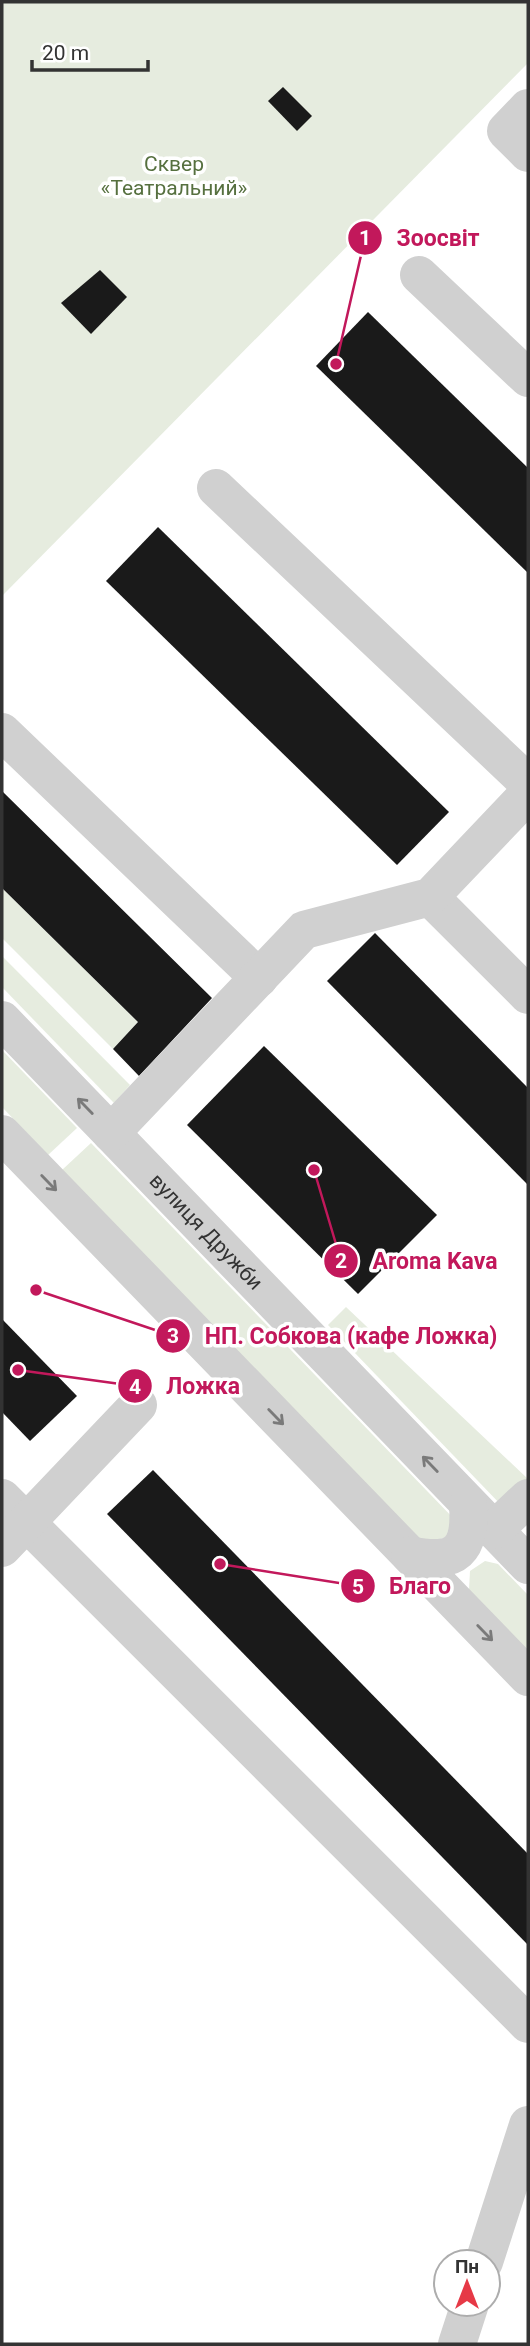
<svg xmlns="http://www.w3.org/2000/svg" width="530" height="2346" font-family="Roboto,sans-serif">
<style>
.green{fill:#e6ecdf}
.building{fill:#1a1a1a}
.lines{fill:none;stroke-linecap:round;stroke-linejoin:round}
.minor{stroke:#d0d0d0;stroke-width:38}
.oneway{stroke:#7a7a7a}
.labels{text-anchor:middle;stroke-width:7;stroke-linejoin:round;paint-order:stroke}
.park-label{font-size:21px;fill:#56703f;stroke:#fff}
.street-label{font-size:21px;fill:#333;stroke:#fff}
.leader{fill:none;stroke:#c2185b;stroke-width:2.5}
.callout-dot{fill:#c2185b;stroke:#fff;stroke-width:2.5}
.mark-label{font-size:21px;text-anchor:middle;font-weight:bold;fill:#fff}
.callout-label{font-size:23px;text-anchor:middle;font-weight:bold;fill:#c2185b;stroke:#fff;stroke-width:7;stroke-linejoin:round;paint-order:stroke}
</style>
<rect width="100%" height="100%" fill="#fff"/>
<!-- green -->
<g class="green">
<polygon points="2,2 528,2 528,63 2,596"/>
<polygon points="2,888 138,1022 113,1049 2,938"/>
<polygon points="2,956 130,1085 114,1103 2,987"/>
<polygon points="2,1050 77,1128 48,1155 2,1107"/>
<polygon points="91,1143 457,1522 459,1534 423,1543 62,1170"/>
<polygon points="346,1307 528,1479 528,1483 503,1507 328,1325"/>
<polygon points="485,1561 498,1564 528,1595 528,1652 469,1590 470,1571"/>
</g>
<!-- building -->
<g class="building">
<polygon points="283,87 312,116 297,131 268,101"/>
<polygon points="100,270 127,297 91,334 61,303"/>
<polygon points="368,312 528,468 528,573 316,366"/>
<polygon points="158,527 449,812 397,865 106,581"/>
<polygon points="2,791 212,998 139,1076 113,1049 138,1022 2,888"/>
<polygon points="375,933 528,1088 528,1185 327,981"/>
<polygon points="264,1046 437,1215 358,1294 187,1125"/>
<polygon points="2,1319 77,1396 30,1441 2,1412"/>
<polygon points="153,1470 528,1854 528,1945 107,1514"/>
</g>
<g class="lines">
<!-- minor -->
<g class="minor">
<polyline points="528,108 506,131 528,153"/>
<polyline points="419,275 528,378"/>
<polyline points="216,488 528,783"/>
<polyline points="2,732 259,978"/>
<polyline points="430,897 528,995"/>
<path id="s1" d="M 2,1020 L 528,1565"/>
<polyline points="111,1133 304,930 430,897 528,794"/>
<polyline points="2,1134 528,1677"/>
<polyline points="2,1498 528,2024"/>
<polyline points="494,1530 528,1498"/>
<polyline points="2,1548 138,1405"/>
<path d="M 410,1555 C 457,1565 471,1551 468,1504"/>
<polyline points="484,2262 528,2125"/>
<polyline points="457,2344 470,2304"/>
</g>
</g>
<!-- one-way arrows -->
<defs><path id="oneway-shaft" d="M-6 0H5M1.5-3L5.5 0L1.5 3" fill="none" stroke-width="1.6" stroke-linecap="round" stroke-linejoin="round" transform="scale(1.75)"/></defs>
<g class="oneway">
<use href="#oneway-shaft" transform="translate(85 1106) rotate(-134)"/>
<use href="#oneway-shaft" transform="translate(49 1183) rotate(46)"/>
<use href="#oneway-shaft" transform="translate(276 1417) rotate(46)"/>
<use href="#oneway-shaft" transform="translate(430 1464) rotate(-134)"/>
<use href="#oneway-shaft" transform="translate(485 1633) rotate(46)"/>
</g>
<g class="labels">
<!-- park labels -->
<g class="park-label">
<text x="174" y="171">Сквер<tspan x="174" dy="24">«Театральний»</tspan></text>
</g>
<!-- street labels -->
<g class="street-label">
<text dy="7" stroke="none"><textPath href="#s1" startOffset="294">вулиця Дружби</textPath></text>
</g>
</g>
<!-- callouts -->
<path class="leader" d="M336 364L365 238M314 1170L341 1261M36 1290L173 1336M18 1370L135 1386M220 1564L358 1586"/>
<g class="callout-dot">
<circle cx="336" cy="364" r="7"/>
<circle cx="314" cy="1170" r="7"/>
<circle cx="36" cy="1290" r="7"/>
<circle cx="18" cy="1370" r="7"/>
<circle cx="220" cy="1564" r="7"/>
<circle cx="365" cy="238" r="18"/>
<circle cx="341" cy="1261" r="18"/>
<circle cx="173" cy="1336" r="18"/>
<circle cx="135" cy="1386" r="18"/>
<circle cx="358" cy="1586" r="18"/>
</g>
<g class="mark-label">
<text x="365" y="245">1</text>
<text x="341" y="1268">2</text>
<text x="173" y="1343">3</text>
<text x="135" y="1394">4</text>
<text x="358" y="1594">5</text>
</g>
<g class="callout-label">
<text x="438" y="246">Зоосвіт</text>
<text x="435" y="1269">Aroma Kava</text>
<text x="351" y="1344">НП. Собкова (кафе Ложка)</text>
<text x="203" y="1394">Ложка</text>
<text x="420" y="1594">Благо</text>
</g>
<!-- border -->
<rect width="530" height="2346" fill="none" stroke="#333333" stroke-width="7"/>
<!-- north arrow -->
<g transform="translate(467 2283)"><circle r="33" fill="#ffffff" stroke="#adadad" stroke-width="2"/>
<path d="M0-5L12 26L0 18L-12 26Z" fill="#e63946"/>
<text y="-10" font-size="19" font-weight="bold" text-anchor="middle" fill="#333333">Пн</text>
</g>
<!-- scale -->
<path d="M32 60v10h116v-10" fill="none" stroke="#333333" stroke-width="3.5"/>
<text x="42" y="60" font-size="21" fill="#333333" stroke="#ffffff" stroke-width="5" paint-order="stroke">20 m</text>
</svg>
